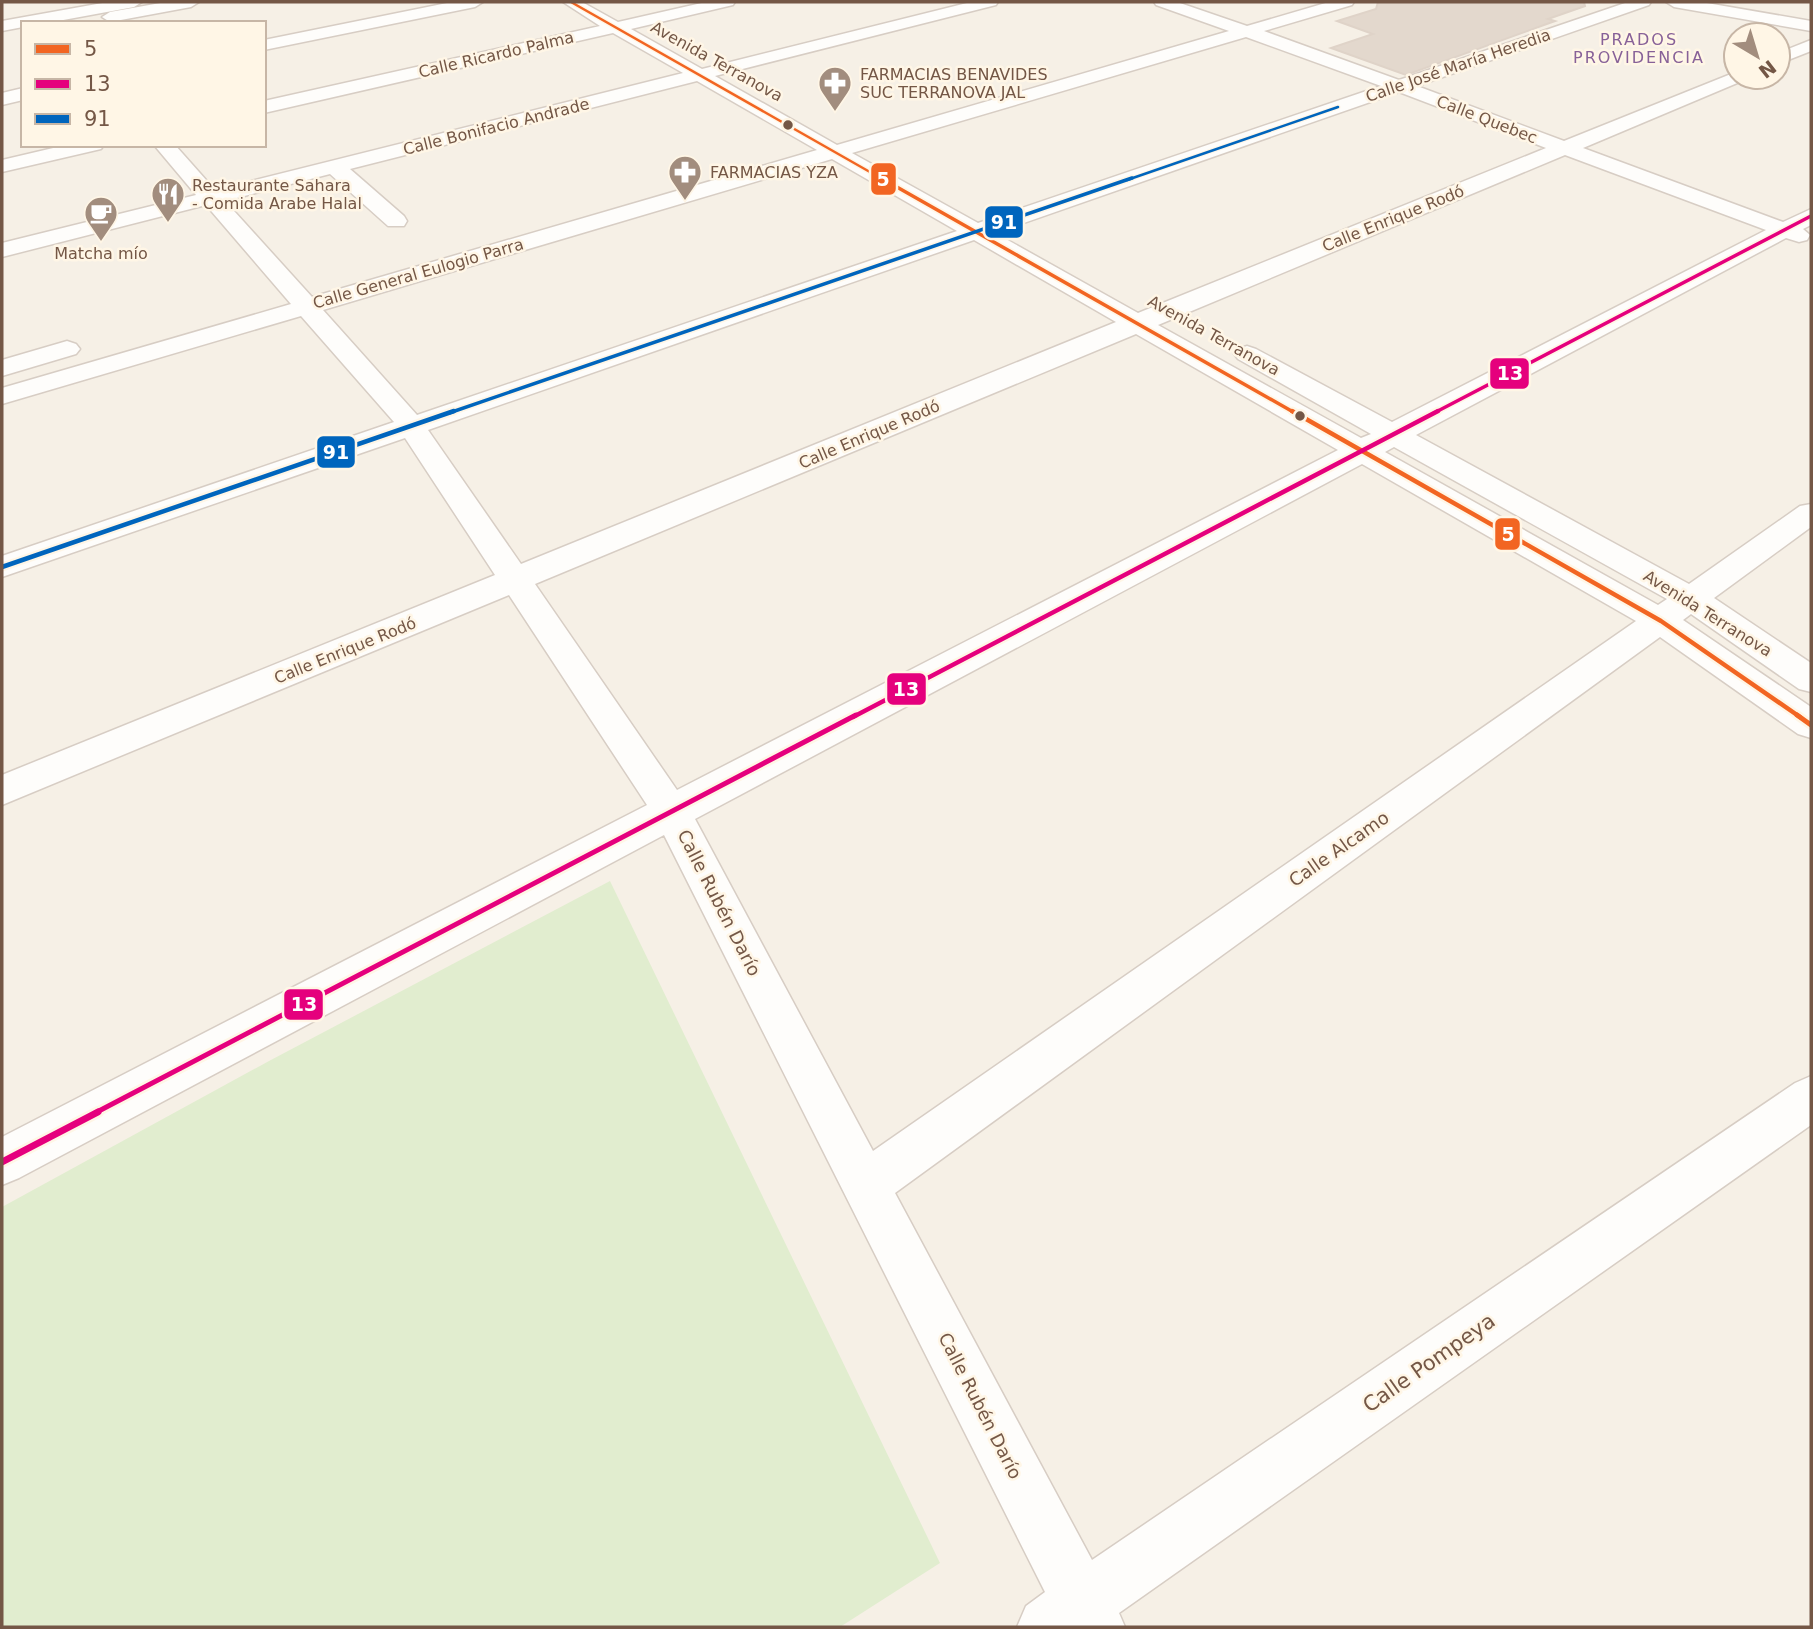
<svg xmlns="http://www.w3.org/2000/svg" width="1813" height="1629" font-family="'DejaVu Sans',sans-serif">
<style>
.green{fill:#e1edcf}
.building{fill:#e3d8cd;stroke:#dfd3c8;stroke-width:2}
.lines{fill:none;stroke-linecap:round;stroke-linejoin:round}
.minor-casing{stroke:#d7cdc4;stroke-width:3}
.minor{fill:#fefdfb;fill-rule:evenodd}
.bus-1-far3-casing{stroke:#fff6e6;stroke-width:5}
.bus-1-far2-casing{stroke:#fff6e6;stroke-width:7}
.bus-1-far1-casing{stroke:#fff6e6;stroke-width:9}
.bus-1-casing{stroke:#fff6e6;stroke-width:10}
.bus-2-far3-casing{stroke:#fff6e6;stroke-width:7}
.bus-2-far2-casing{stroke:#fff6e6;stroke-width:9}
.bus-2-far1-casing{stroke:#fff6e6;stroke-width:10}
.bus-2-casing{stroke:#fff6e6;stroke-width:12}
.bus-3-far2-casing{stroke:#fff6e6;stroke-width:5}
.bus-3-far1-casing{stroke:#fff6e6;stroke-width:7}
.bus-3-casing{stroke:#fff6e6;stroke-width:9}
.bus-1-far3{stroke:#f26522;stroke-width:2.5}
.bus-1-far2{stroke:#f26522;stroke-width:3.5}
.bus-1-far1{stroke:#f26522;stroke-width:4.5}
.bus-1{stroke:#f26522;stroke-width:5}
.bus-2-far3{stroke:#e5007d;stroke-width:3.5}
.bus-2-far2{stroke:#e5007d;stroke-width:4.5}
.bus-2-far1{stroke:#e5007d;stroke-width:5}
.bus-2{stroke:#e5007d;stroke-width:7}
.bus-3-far2{stroke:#0065bd;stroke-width:2.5}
.bus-3-far1{stroke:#0065bd;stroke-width:3.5}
.bus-3{stroke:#0065bd;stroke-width:4.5}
.bus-dot{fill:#745746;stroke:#fff6e6;stroke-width:2.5}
.labels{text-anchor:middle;stroke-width:5;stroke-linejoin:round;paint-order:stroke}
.far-neighbourhood-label{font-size:16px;letter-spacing:2px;fill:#876198;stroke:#fff6e6}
.far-street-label{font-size:16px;fill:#745746;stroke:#fff6e6}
.far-poi-label{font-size:16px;fill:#745746;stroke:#fff6e6;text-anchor:start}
.street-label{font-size:18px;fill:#745746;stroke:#fff6e6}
.near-street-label{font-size:21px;fill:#745746;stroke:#fff6e6}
.line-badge{stroke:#fff6e6;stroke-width:2.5}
.badge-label{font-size:19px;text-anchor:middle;font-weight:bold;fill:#fff}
</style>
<rect width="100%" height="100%" fill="#f6f0e6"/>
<!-- green -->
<polygon class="green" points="610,881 940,1563 840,1627 2,1627 2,1207 269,1061"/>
<!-- building -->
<polygon class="building" points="1378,2 1584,2 1585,6 1548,19 1555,21 1406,75 1331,48 1373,34 1337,21 1376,9"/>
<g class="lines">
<defs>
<g id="minor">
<polygon points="108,2 142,2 134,7 47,23 23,23 23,27 2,31 2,21"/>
<polygon points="166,2 199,2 191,7 110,22 102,17 110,12"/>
<polygon points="452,2 483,2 475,7 264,50 264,40"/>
<path d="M 563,2 L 582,2 L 618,22 L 706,2 L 735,2 L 733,5 L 631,29 L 702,69 L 971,2 L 998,2 L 996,5 L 715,76 L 837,145 L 1229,31 L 1156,5 L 1154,2 L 1177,2 L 1247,26 L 1329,2 L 1354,2 L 1352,5 L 1264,31 L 1399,80 L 1628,2 L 1651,2 L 1649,5 L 1417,86 L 1564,141 L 1736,72 L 1736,77 L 1745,77 L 1742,81 L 1583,148 L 1783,222 L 1811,209 L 1811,225 L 1803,229 L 1810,235 L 1807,240 L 1799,242 L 1786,238 L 1416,435 L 1689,584 L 1800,506 L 1811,504 L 1811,527 L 1714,598 L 1811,663 L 1811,692 L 1799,689 L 1691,614 L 1683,620 L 1811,707 L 1811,738 L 1798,734 L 1660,637 L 895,1193 L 1092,1560 L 1795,1083 L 1811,1076 L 1811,1125 L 1119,1613 L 1125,1627 L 1017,1627 L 1026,1606 L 1045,1592 L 664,835 L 19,1178 L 2,1185 L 2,1137 L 647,805 L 509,595 L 2,805 L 2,775 L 495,575 L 405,438 L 2,577 L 2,556 L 394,422 L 301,316 L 2,404 L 2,388 L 291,304 L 206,205 L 2,257 L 2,243 L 196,195 L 154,145 L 175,145 L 215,190 L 683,73 L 613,33 L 264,113 L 264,101 L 600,26 ZM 1246,37 L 1381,86 L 978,223 L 852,153 ZM 697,81 L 817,150 L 312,297 L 225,201 L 330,174 L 388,226 L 404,226 L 407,221 L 404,216 L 350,169 ZM 1399,92 L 1546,148 L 1138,313 L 995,233 ZM 1565,155 L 1766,230 L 1392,422 L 1256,349 L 1247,346 L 1238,349 L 1234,354 L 1238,359 L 1371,434 L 1361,438 L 1158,325 ZM 832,159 L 957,231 L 417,415 L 323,310 ZM 974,240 L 1116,322 L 521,564 L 428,430 ZM 1136,334 L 1338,450 L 677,790 L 535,584 ZM 1394,447 L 1667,599 L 1658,605 L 1385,452 ZM 1362,464 L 1636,621 L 873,1151 L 695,819 Z"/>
<polygon points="1666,2 1701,2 1811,21 1811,31 1674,7"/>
<polygon points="1811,40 1811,51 1778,64 1778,53"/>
<polygon points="23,88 23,100 2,105 2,93"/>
<polygon points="66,145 104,145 101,149 2,172 2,160"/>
<polygon points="67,341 76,344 80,349 76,354 2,376 2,360"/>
</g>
</defs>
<!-- minor casing -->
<use href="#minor" class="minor-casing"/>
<!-- minor -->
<use href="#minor" class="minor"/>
<defs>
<polyline id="bus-1-far3" points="571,2 884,180"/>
<polyline id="bus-1-far2" points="881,178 1295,413"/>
<polyline id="bus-1-far1" points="1292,411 1661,621 1800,717"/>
<polyline id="bus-1" points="1797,715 1811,725"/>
<polyline id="bus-2-far3" points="1434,413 1811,216"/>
<polyline id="bus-2-far2" points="853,717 1438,411"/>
<polyline id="bus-2-far1" points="95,1113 856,715"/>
<polyline id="bus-2" points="2,1162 98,1112"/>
<polyline id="bus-3-far2" points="1127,180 1338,107"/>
<polyline id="bus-3-far1" points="449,413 1132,178"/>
<polyline id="bus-3" points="2,567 454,411"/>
</defs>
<!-- bus-1-far3 casing -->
<use href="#bus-1-far3" class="bus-1-far3-casing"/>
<!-- bus-1-far2 casing -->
<use href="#bus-1-far2" class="bus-1-far2-casing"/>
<!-- bus-1-far1 casing -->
<use href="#bus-1-far1" class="bus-1-far1-casing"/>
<!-- bus-1 casing -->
<use href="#bus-1" class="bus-1-casing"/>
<!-- bus-2-far3 casing -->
<use href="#bus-2-far3" class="bus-2-far3-casing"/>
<!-- bus-2-far2 casing -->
<use href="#bus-2-far2" class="bus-2-far2-casing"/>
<!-- bus-2-far1 casing -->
<use href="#bus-2-far1" class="bus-2-far1-casing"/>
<!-- bus-2 casing -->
<use href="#bus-2" class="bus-2-casing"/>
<!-- bus-3-far2 casing -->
<use href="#bus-3-far2" class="bus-3-far2-casing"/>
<!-- bus-3-far1 casing -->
<use href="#bus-3-far1" class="bus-3-far1-casing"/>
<!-- bus-3 casing -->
<use href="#bus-3" class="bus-3-casing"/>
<!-- bus-1-far3 -->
<use href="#bus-1-far3" class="bus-1-far3"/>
<!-- bus-1-far2 -->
<use href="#bus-1-far2" class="bus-1-far2"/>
<!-- bus-1-far1 -->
<use href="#bus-1-far1" class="bus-1-far1"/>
<!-- bus-1 -->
<use href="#bus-1" class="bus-1"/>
<!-- bus-2-far3 -->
<use href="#bus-2-far3" class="bus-2-far3"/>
<!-- bus-2-far2 -->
<use href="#bus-2-far2" class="bus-2-far2"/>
<!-- bus-2-far1 -->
<use href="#bus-2-far1" class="bus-2-far1"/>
<!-- bus-2 -->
<use href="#bus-2" class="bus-2"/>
<!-- bus-3-far2 -->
<use href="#bus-3-far2" class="bus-3-far2"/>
<!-- bus-3-far1 -->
<use href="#bus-3-far1" class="bus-3-far1"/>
<!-- bus-3 -->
<use href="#bus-3" class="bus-3"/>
</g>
<!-- icons -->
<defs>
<symbol id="pharmacy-pin" viewBox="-11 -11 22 30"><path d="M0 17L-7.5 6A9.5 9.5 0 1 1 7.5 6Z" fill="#a28d7e" stroke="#fff6e6"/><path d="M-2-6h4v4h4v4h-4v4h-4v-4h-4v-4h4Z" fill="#fff"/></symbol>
<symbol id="restaurant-pin" viewBox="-11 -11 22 30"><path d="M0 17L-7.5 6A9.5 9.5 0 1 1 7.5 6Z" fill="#a28d7e" stroke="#fff6e6"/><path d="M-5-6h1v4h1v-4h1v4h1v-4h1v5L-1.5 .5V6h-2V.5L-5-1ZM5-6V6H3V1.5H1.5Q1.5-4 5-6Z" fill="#fff"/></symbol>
<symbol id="cafe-pin" viewBox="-11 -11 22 30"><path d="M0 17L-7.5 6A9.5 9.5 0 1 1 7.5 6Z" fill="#a28d7e" stroke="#fff6e6"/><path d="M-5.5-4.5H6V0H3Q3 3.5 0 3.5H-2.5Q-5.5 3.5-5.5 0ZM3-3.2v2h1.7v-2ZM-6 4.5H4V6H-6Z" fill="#fff"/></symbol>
</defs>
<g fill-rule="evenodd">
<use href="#pharmacy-pin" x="816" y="64" width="38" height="52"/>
<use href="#pharmacy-pin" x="666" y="153" width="38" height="52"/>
<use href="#restaurant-pin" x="149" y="175" width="38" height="52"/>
<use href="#cafe-pin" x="82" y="194" width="38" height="52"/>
</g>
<!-- markers -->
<g class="bus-dot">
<circle cx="788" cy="125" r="6"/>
<circle cx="1300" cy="416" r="6"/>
</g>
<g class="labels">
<!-- far-neighbourhood labels -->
<g class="far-neighbourhood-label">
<text x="1639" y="45">PRADOS<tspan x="1639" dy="18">PROVIDENCIA</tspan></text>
</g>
<!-- far-street labels -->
<g class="far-street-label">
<text transform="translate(496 54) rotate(-13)" y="6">Calle Ricardo Palma</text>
<text transform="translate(717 61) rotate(29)" y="6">Avenida Terranova</text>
<text transform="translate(1458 65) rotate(-19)" y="6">Calle José María Heredia</text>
<text transform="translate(1487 119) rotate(21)" y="6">Calle Quebec</text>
<text transform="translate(496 126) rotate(-14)" y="6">Calle Bonifacio Andrade</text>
<text transform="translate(1393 218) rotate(-22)" y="6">Calle Enrique Rodó</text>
<text transform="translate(418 273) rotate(-16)" y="6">Calle General Eulogio Parra</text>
<text transform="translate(1214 335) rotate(29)" y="6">Avenida Terranova</text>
<text transform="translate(869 434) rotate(-23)" y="6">Calle Enrique Rodó</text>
<text transform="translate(1708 613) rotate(32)" y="6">Avenida Terranova</text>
<text transform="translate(345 650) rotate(-22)" y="6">Calle Enrique Rodó</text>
</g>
<!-- far-poi labels -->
<g class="far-poi-label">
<text x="860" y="80">FARMACIAS BENAVIDES<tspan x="860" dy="18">SUC TERRANOVA JAL</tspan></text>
<text x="710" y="178">FARMACIAS YZA</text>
<text x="192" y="191">Restaurante Sahara<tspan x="192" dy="18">- Comida Arabe Halal</tspan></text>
<text x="101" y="259" text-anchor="middle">Matcha mío</text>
</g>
<!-- street labels -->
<g class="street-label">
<text transform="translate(1339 849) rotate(-35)" y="6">Calle Alcamo</text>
<text transform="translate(719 903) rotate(63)" y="6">Calle Rubén Darío</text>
<text transform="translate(980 1406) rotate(63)" y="6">Calle Rubén Darío</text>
</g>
<!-- near-street labels -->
<g class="near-street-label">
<text transform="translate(1429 1363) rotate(-35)" y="7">Calle Pompeya</text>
</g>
</g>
<g class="line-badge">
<rect x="870" y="162" width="27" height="34" rx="7" fill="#f26522"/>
<rect x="984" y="205" width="40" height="34" rx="7" fill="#0065bd"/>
<rect x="1489" y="357" width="41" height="33" rx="7" fill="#e5007d"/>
<rect x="316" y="435" width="40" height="34" rx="7" fill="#0065bd"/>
<rect x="1494" y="517" width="27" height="34" rx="7" fill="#f26522"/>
<rect x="886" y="672" width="41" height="34" rx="7" fill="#e5007d"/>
<rect x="283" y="988" width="41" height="33" rx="7" fill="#e5007d"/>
</g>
<g class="badge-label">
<text x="883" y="186">5</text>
<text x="1004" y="229">91</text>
<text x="1510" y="380">13</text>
<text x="336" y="459">91</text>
<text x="1508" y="541">5</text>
<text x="906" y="696">13</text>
<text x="304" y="1011">13</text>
</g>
<!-- border -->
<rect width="1813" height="1629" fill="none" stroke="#745746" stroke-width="7"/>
<!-- legend -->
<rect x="21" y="21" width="245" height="126" fill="#fff6e6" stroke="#c7b6a6" stroke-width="2"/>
<rect x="35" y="44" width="35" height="10" fill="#f26522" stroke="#c7b6a6" stroke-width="2"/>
<text x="84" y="56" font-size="21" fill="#745746">5</text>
<rect x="35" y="79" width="35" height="10" fill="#e5007d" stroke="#c7b6a6" stroke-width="2"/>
<text x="84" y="91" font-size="21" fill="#745746">13</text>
<rect x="35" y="114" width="35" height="10" fill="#0065bd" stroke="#c7b6a6" stroke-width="2"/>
<text x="84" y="126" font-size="21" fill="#745746">91</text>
<!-- north arrow -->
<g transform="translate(1757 56) rotate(142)"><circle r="33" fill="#fff6e6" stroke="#c7b6a6" stroke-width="2"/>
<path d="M0-5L12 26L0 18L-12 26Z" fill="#a28d7e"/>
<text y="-10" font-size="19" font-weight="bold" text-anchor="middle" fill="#745746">N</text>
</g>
</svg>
